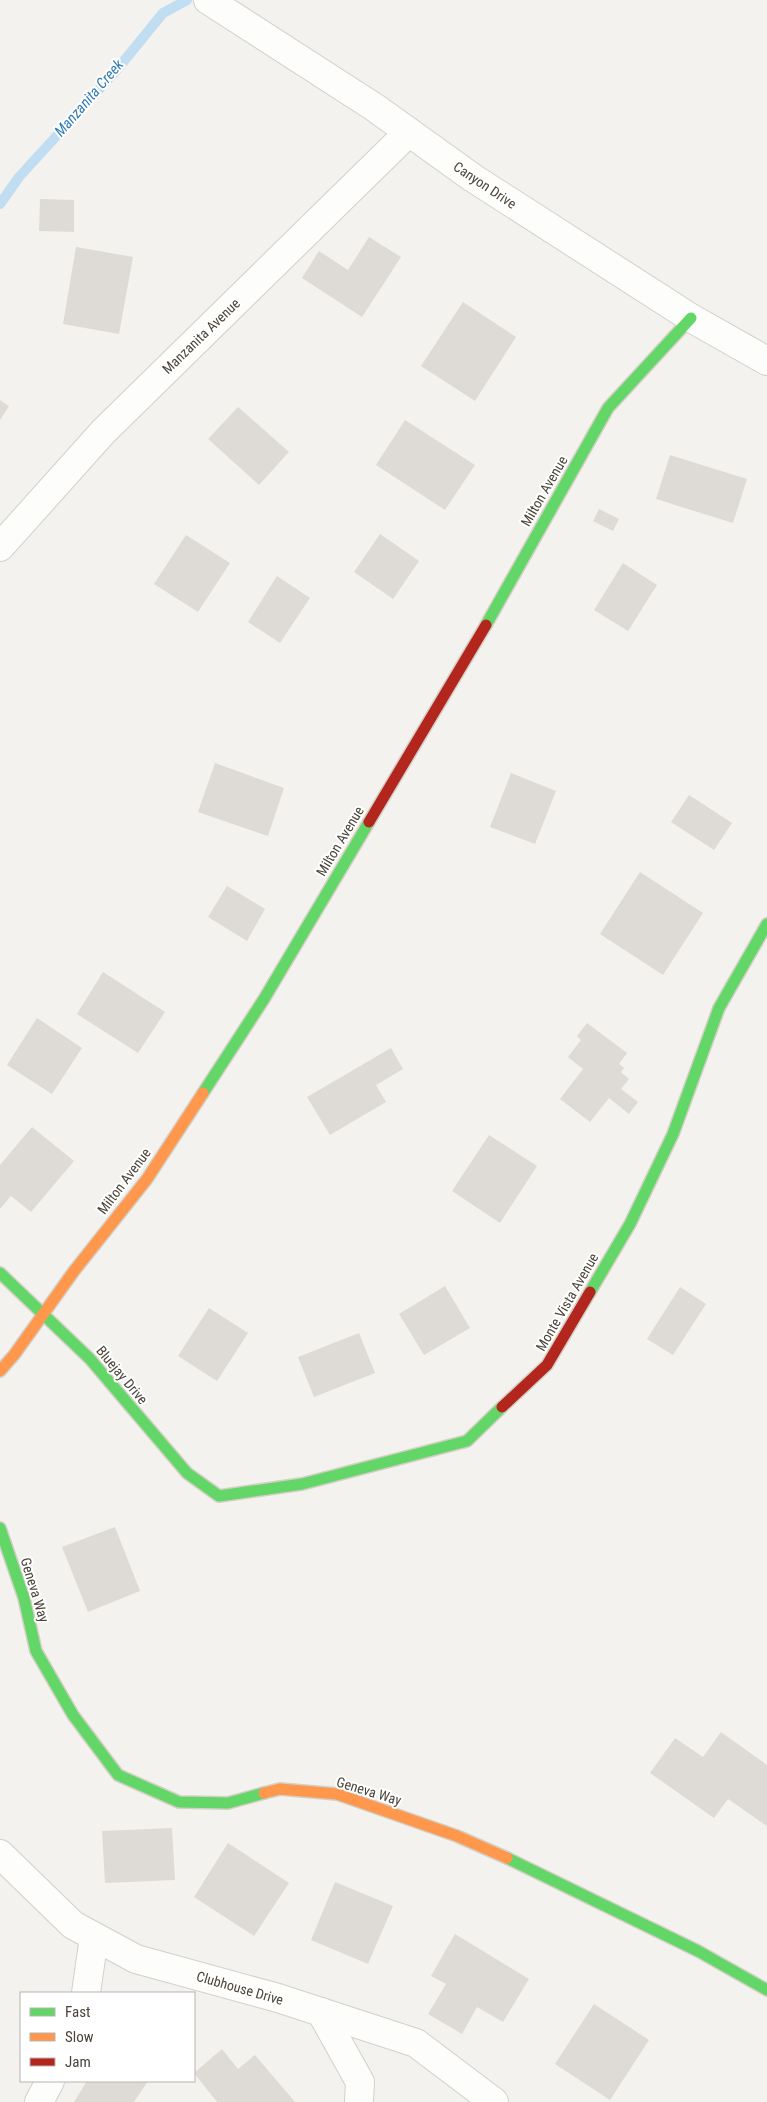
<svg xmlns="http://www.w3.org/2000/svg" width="767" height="2102" font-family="'Roboto Condensed',sans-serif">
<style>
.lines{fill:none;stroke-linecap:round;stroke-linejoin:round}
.stream{stroke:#c0ddf1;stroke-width:10}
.building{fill:#dedbd6}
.street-casing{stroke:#d2d0cb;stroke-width:30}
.fast-casing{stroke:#d3cfc5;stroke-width:14}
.slow-casing{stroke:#d3cfc5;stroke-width:14}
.jam-casing{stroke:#d3cfc5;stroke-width:14}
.street{stroke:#fdfdfc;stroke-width:28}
.fast{stroke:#63d668;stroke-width:11}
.slow{stroke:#ff974d;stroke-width:11}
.jam{stroke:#b3261e;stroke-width:11}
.labels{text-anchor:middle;stroke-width:4;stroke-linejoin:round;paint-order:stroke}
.street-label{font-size:14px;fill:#4b4439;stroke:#fff}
.water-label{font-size:15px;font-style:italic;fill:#2e7ab2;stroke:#fff}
</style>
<rect width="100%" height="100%" fill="#f4f2ee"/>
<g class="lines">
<!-- stream -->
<polyline class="stream" points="0,204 19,177 115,72 163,13 187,0"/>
</g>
<!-- building -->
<g class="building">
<polygon points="40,199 74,200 74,232 39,231"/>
<polygon points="369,237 401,257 362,317 302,278 319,251 348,270"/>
<polygon points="76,247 133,257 119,334 63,324"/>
<polygon points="463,302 516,337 475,401 421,366"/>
<polygon points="0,400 9,406 0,420"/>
<polygon points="238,407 289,452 259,485 208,439"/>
<polygon points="405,420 475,465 445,510 376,465"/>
<polygon points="670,455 747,479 733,523 656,499"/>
<polygon points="599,509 619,519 613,531 593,521"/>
<polygon points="380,534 419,561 393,599 354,572"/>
<polygon points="186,535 230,563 198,612 154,584"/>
<polygon points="623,563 657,585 628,631 594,610"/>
<polygon points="277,576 310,598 280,643 248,622"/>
<polygon points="215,763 284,788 268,836 198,812"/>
<polygon points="511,773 556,791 535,844 490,827"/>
<polygon points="689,795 732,823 714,850 671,822"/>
<polygon points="640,872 703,913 663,975 600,934"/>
<polygon points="227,886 265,909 247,941 208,917"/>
<polygon points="103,972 165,1012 138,1053 77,1014"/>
<polygon points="37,1018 82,1048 52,1094 7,1065"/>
<polygon points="587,1023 627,1053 619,1064 624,1068 621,1072 629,1079 621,1089 638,1102 629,1114 609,1098 590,1122 560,1099 583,1069 568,1057 581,1040 577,1036"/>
<polygon points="391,1048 403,1069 376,1085 386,1102 330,1135 307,1097"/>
<polygon points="32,1127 74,1161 31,1212 11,1196 0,1209 0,1165"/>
<polygon points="489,1135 537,1166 500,1223 452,1191"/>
<polygon points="445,1286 470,1328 424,1355 399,1314"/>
<polygon points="680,1287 706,1304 673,1355 647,1339"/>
<polygon points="209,1308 248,1333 217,1381 178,1356"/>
<polygon points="359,1333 375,1373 314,1397 298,1357"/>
<polygon points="115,1527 140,1591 88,1612 62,1547"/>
<polygon points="721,1732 767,1765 767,1826 728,1799 714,1818 650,1773 675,1738 703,1757"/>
<polygon points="172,1828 175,1880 105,1883 102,1831"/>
<polygon points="228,1843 289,1883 254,1936 194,1897"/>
<polygon points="335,1882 393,1906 368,1964 311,1940"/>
<polygon points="455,1934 529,1979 503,2022 477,2007 462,2034 428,2014 446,1984 431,1976"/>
<polygon points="594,2004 649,2040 610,2100 555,2064"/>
<polygon points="222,2049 238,2069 255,2055 295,2102 217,2102 194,2073"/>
<polygon points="87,2081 148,2081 134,2102 74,2102"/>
</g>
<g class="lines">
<defs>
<g id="street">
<polyline points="208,0 374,107 473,178 691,318 767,361"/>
<polyline points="0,547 103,432 409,132"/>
<polyline points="0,1854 73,1925 136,1959 278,1998 416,2043 494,2102"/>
<polyline points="86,1993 94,1937"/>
<polyline points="321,2012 360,2082 359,2102"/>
<polyline points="39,2102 50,2081"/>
</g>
<g id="fast">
<polyline points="486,625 608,408 691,318"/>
<polyline points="203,1093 264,999 369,822"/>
<polyline points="0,1273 90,1359 187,1473 219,1496 302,1484 467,1441 502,1407"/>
<polyline points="590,1292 630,1224 673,1134 719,1008 767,924"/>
<polyline points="0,1528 24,1598 36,1651 73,1715 118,1775 179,1802 228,1803 264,1793"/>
<polyline points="507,1858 698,1951 767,1990"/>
</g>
<g id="slow">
<polyline points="0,1371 14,1355 74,1271 147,1179 203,1093"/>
<polyline points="264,1793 280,1789 337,1794 457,1836 507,1858"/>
</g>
<g id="jam">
<polyline points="369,822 486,625"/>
<polyline points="502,1407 547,1365 590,1292"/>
</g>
</defs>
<!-- street casing -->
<use href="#street" class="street-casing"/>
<!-- fast casing -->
<use href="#fast" class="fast-casing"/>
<!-- slow casing -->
<use href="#slow" class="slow-casing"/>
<!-- jam casing -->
<use href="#jam" class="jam-casing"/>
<!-- street -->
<use href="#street" class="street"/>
<!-- fast -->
<use href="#fast" class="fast"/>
<!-- slow -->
<use href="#slow" class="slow"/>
<!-- jam -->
<use href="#jam" class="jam"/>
</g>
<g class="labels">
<!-- street labels -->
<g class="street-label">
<text transform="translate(485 185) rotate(34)" y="5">Canyon Drive</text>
<text transform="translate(201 336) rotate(-44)" y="5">Manzanita Avenue</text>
<text transform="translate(544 491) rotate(-60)" y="5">Milton Avenue</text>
<text transform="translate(340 841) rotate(-59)" y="5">Milton Avenue</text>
<text transform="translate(124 1181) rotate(-53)" y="5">Milton Avenue</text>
<text transform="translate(567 1302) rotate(-60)" y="5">Monte Vista Avenue</text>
<text transform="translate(122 1375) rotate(50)" y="5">Bluejay Drive</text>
<text transform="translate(35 1590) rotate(73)" y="5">Geneva Way</text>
<text transform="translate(369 1791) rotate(17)" y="5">Geneva Way</text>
<text transform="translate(240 1988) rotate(16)" y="5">Clubhouse Drive</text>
</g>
<!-- water labels -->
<g class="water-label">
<text transform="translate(89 98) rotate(-49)" y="5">Manzanita Creek</text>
</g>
</g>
<!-- legend -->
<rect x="20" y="1992" width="175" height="90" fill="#ffffff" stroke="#b7b4b0"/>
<rect x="30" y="2008" width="25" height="8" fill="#63d668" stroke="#b7b4b0"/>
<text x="65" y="2017" font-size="15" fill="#4b4439">Fast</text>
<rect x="30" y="2033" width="25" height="8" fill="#ff974d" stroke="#b7b4b0"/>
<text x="65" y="2042" font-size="15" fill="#4b4439">Slow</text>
<rect x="30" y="2058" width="25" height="8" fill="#b3261e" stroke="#b7b4b0"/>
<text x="65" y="2067" font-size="15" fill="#4b4439">Jam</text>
</svg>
